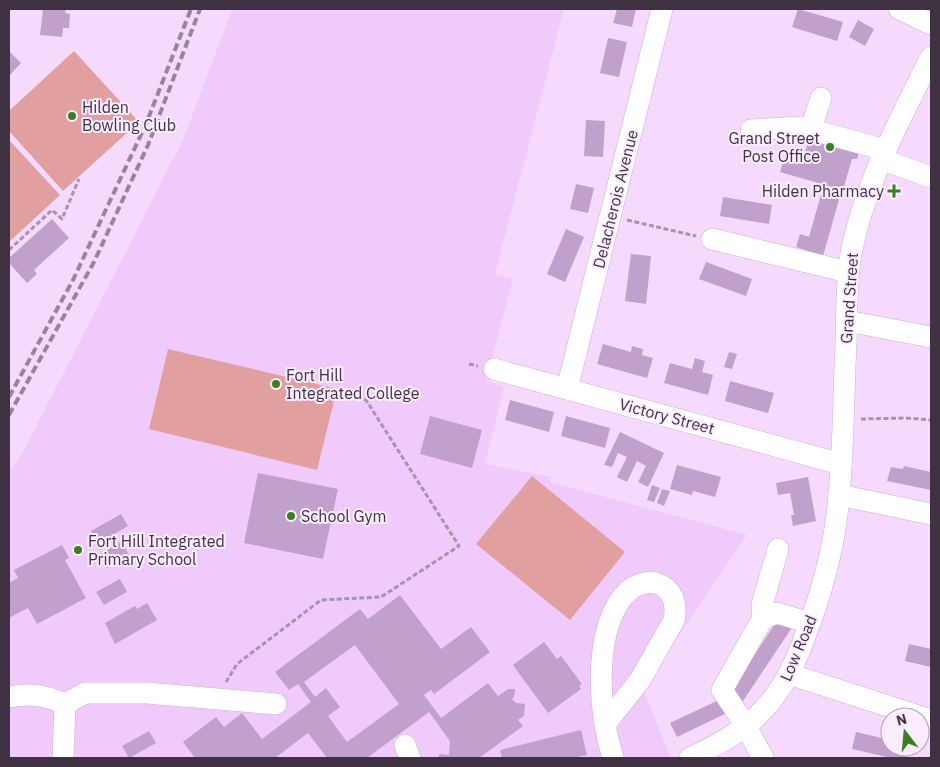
<svg xmlns="http://www.w3.org/2000/svg" width="940" height="767" font-family="'IBM Plex Sans',sans-serif">
<style>
.built{fill:#f1cafc}
.green{fill:#e29fa0}
.building{fill:#c1a0cb;fill-rule:evenodd}
.lines{fill:none;stroke-linecap:round;stroke-linejoin:round}
.minor-casing{stroke:#cfadd8;stroke-width:22}
.path{stroke:#a892ae;stroke-width:3;stroke-dasharray:5 2.5;stroke-linecap:butt}
.minor{stroke:#fff;stroke-width:21}
.rail{stroke:#98849d;stroke-width:4;stroke-dasharray:8 4;stroke-linecap:butt}
.poi-dot{fill:#3a7f22;stroke:#fbedff;stroke-width:2}
.labels{text-anchor:middle;stroke-width:4;stroke-linejoin:round;paint-order:stroke}
.poi-label{font-size:16px;fill:#3f3142;stroke:#fbedff;text-anchor:start}
.street-label{font-size:16px;fill:#3f3142;stroke:#fbedff}
</style>
<rect width="100%" height="100%" fill="#f6dafd"/>
<!-- built -->
<polygon class="built" points="232,9 564,9 495,274 513,279 486,381 504,386 485,464 551,477 550,482 747,535 643,689 671,758 9,758 9,472 23,452 183,140"/>
<!-- green -->
<g class="green">
<polygon points="74,51 139,122 63,191 9,131 9,111"/>
<polygon points="9,140 60,195 9,242"/>
<polygon points="168,349 337,389 317,470 149,429"/>
<polygon points="532,476 625,552 570,620 476,544"/>
</g>
<!-- building -->
<g class="building">
<polygon points="43,9 66,9 65,13 70,14 69,28 63,28 62,37 40,35"/>
<polygon points="617,9 636,9 632,27 613,23"/>
<polygon points="798,9 843,22 837,41 792,27"/>
<polygon points="858,20 874,29 865,46 849,37"/>
<polygon points="608,38 627,42 619,77 600,73"/>
<polygon points="9,51 21,63 9,76"/>
<polygon points="586,120 605,121 603,157 584,156"/>
<polygon points="811,131 861,145 857,159 852,159 843,190 780,172 785,155 803,160"/>
<polygon points="576,184 594,188 588,213 570,209"/>
<polygon points="822,191 840,196 823,256 796,247 800,234 809,237"/>
<polygon points="723,197 772,205 769,224 720,216"/>
<polygon points="52,219 69,238 34,270 37,274 27,283 9,263 9,258"/>
<polygon points="566,229 584,237 565,282 547,274"/>
<polygon points="631,254 651,256 646,304 625,301"/>
<polygon points="706,262 752,279 746,296 699,279"/>
<polygon points="603,344 631,352 632,346 643,349 642,355 653,358 647,378 597,364"/>
<polygon points="729,352 737,354 732,369 724,367"/>
<polygon points="695,358 705,361 702,372 713,375 708,395 664,383 670,363 692,369"/>
<polygon points="730,381 774,393 768,413 725,401"/>
<polygon points="510,400 554,412 549,432 505,420"/>
<polygon points="430,416 482,430 472,468 420,454"/>
<polygon points="566,416 610,428 605,448 561,436"/>
<polygon points="620,432 664,453 648,487 638,482 646,466 637,461 627,482 617,477 627,457 618,453 612,467 604,465"/>
<polygon points="677,465 721,477 715,497 693,491 692,495 670,489"/>
<polygon points="904,466 931,472 931,490 887,481 891,467 903,469"/>
<polygon points="258,473 338,489 323,559 244,543"/>
<polygon points="808,477 816,521 793,526 791,515 794,515 790,493 778,495 776,483"/>
<polygon points="652,485 660,488 654,502 647,500"/>
<polygon points="662,489 670,491 664,506 657,503"/>
<polygon points="121,514 128,526 99,543 91,531"/>
<polygon points="121,542 130,556 107,568 99,555"/>
<polygon points="62,545 69,558 65,560 86,598 37,624 28,608 9,618 9,583 18,578 14,570"/>
<polygon points="120,579 127,592 104,605 96,592"/>
<path d="M 400,595 L 441,649 L 471,627 L 490,652 L 434,694 L 431,690 L 424,695 L 441,718 L 488,683 L 498,696 L 508,689 L 515,689 L 514,697 L 512,699 L 516,703 L 525,704 L 524,716 L 518,720 L 523,726 L 479,758 L 475,757 L 475,758 L 439,758 L 439,754 L 449,755 L 450,741 L 429,712 L 367,758 L 327,758 L 308,733 L 275,758 L 195,758 L 183,742 L 216,717 L 224,727 L 242,713 L 262,739 L 311,702 L 298,684 L 289,690 L 275,672 L 360,609 L 368,619 ZM 355,645 L 399,704 L 347,742 L 328,716 L 340,707 L 326,688 L 315,697 L 304,682 Z"/>
<polygon points="147,603 157,620 115,644 105,623 135,606 137,609"/>
<polygon points="781,614 795,623 741,704 728,696"/>
<polygon points="544,642 557,659 561,656 582,684 579,686 581,689 548,713 513,665"/>
<polygon points="909,644 931,649 931,667 905,661"/>
<polygon points="725,697 731,711 677,737 670,723"/>
<polygon points="581,730 587,755 572,758 502,758 500,750"/>
<polygon points="149,731 156,743 129,758 122,746"/>
<polygon points="856,732 890,740 890,747 910,747 907,758 891,758 852,749"/>
</g>
<g class="lines">
<defs>
<g id="minor">
<polyline points="899,9 931,24"/>
<polyline points="814,119 821,98"/>
<polyline points="751,130 801,127 886,150"/>
<polyline points="881,159 931,177"/>
<polyline points="712,239 848,272"/>
<polyline points="847,321 931,337"/>
<polyline points="494,369 841,464"/>
<polyline points="567,389 662,9"/>
<polyline points="839,495 931,514"/>
<polyline points="763,618 777,613 810,623"/>
<polyline points="789,674 931,720"/>
<path d="M 9,697 C 32,693 44,695 65,704 L 85,693 L 147,693 L 276,704"/>
<path d="M 606,723 L 640,680 L 674,620 C 682,582 643,569 621,599 C 593,639 599,714 613,758"/>
<polyline points="405,745 410,758"/>
<polyline points="63,758 65,704"/>
<path d="M 690,758 C 716,746 744,731 764,709 C 785,687 797,659 807,631 C 821,594 832,554 837,515 C 844,458 843,400 846,344 C 847,314 846,283 851,254 C 864,184 900,120 931,57"/>
<polyline points="763,758 746,726 722,690 763,618 762,605 778,549"/>
</g>
</defs>
<!-- minor casing -->
<use href="#minor" class="minor-casing"/>
<!-- path -->
<g class="path">
<polyline points="627,220 696,236"/>
<polyline points="9,250 52,210 62,219 79,179"/>
<polyline points="469,364 478,366"/>
<polyline points="861,419 906,418 931,420"/>
<polyline points="226,682 237,664 321,600 381,597 459,546 366,400 333,392"/>
</g>
<!-- minor -->
<use href="#minor" class="minor"/>
<!-- rail -->
<g class="rail">
<polyline points="9,397 73,280 146,124 191,9"/>
<polyline points="9,415 94,262 148,145 200,9"/>
</g>
</g>
<!-- markers -->
<g class="poi-dot">
<circle cx="72" cy="116" r="5"/>
<circle cx="830" cy="147" r="5"/>
<path d="M891.5 183.5h5v5h5v5h-5v5h-5v-5h-5v-5h5z"/>
<circle cx="276" cy="384" r="5"/>
<circle cx="291" cy="516" r="5"/>
<circle cx="78" cy="550" r="5"/>
</g>
<g class="labels">
<!-- poi labels -->
<g class="poi-label">
<text x="82" y="113">Hilden<tspan x="82" dy="18">Bowling Club</tspan></text>
<text x="820" y="144" text-anchor="end">Grand Street<tspan x="820" dy="18">Post Office</tspan></text>
<text x="884" y="197" text-anchor="end">Hilden Pharmacy</text>
<text x="286" y="381">Fort Hill<tspan x="286" dy="18">Integrated College</tspan></text>
<text x="301" y="522">School Gym</text>
<text x="88" y="547">Fort Hill Integrated<tspan x="88" dy="18">Primary School</tspan></text>
</g>
<!-- street labels -->
<g class="street-label">
<text transform="translate(615 199) rotate(-76)" y="6">Delacherois Avenue</text>
<text transform="translate(849 298) rotate(-86)" y="6">Grand Street</text>
<text transform="translate(667 416) rotate(15)" y="6">Victory Street</text>
<text transform="translate(798 648) rotate(-67)" y="6">Low Road</text>
</g>
</g>
<!-- border -->
<rect width="940" height="767" fill="none" stroke="#3f3142" stroke-width="20"/>
<!-- north arrow -->
<g transform="translate(905 732) rotate(344)"><circle r="24" fill="#fbedff" stroke="#b0a2b3"/>
<path d="M0-4L9 19L0 12L-9 19Z" fill="#3a7f22"/>
<text y="-8" font-size="14" font-weight="bold" text-anchor="middle" fill="#3f3142">N</text>
</g>
</svg>
